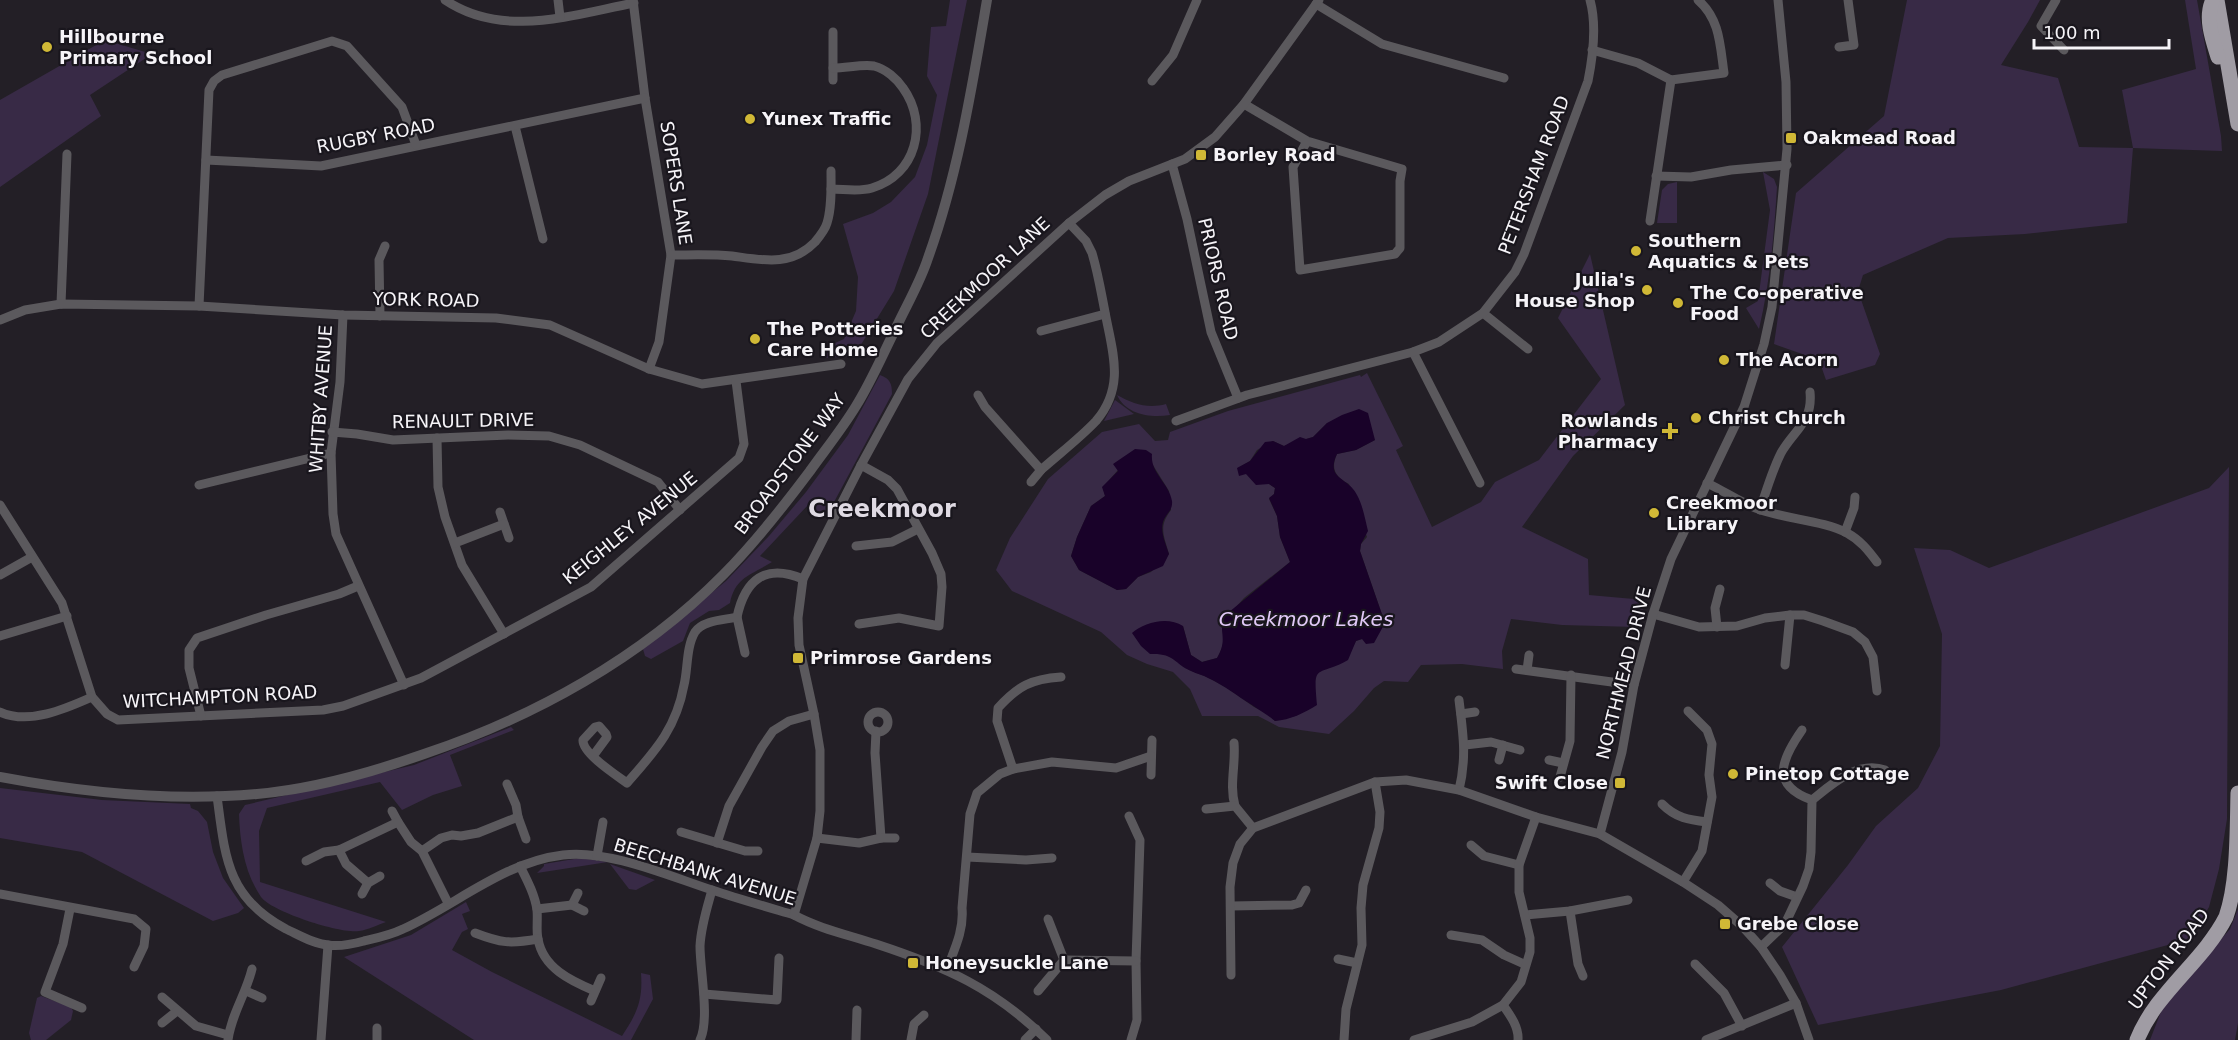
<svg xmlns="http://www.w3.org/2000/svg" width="2238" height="1040" font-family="'DejaVu Sans',sans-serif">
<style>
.green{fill:#382a46;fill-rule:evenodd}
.water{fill:#190229}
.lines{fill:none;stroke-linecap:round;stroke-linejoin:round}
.minor{stroke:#5b595d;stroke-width:9}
.tertiary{stroke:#5b595d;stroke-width:10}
.trunk{stroke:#a09ca4;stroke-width:15}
.poi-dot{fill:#d0b836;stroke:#19161d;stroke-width:2}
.labels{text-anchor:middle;stroke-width:4.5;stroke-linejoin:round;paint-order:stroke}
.poi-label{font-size:18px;font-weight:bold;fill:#f6f4f8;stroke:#19161d;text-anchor:start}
.street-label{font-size:18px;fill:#f6f4f8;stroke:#19161d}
.water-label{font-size:20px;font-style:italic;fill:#e1c9f7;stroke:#19161d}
.district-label{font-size:24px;font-weight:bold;fill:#dfdae3;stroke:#19161d}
</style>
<rect width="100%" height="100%" fill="#231f26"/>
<!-- green -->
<g class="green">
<polygon points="950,0 967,0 928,194 894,291 854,356 825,358 826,347 844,339 856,311 858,277 843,224 873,213 891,202 915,177 927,145 937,95 927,76 931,27 946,26"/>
<polygon points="1907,0 2040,0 2028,22 2001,65 2058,78 2079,147 2133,148 2122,90 2196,69 2185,0 2197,0 2221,136 2222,151 2133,148 2127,223 2025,234 1948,238 1863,275 1858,291 1880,354 1875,365 1826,380 1819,360 1774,344 1796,193 1884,116"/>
<polygon points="105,40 152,54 90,95 101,116 0,187 0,100"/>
<path d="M 1763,172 L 1774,179 L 1777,187 C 1774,235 1770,283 1759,329 L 1746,308 L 1758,301 L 1770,210 Z"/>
<polygon points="1677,182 1677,223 1657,223 1662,190 1668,184"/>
<path d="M 1590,254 L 1625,405 L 1573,456 L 1522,527 L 1588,559 L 1589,595 L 1645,600 L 1637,633 L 1636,627 L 1562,625 L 1511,619 L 1502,651 L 1503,669 L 1462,664 L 1421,665 L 1408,682 L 1384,681 L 1374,688 L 1354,711 L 1329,734 L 1279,727 L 1258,716 L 1202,716 L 1190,689 L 1173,672 L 1147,664 L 1127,655 L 1101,632 L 1012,591 L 996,570 L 1010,538 L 1048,479 L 1102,432 L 1139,424 L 1155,441 L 1168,440 L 1170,432 L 1228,411 L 1360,375 L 1361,377 L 1367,373 L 1403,446 L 1396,450 L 1432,527 L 1481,502 L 1495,482 L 1539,460 L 1601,379 L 1558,318 ZM 1327,423 L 1375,440 L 1356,450 L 1337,454 C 1330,469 1336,477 1349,484 L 1367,537 L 1361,544 L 1360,551 L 1385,623 L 1362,639 L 1356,641 C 1347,663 1323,661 1316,675 C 1312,682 1316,697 1316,705 L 1295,716 L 1275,721 L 1266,713 L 1254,707 L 1227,688 L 1207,677 L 1189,670 L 1178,660 L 1161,653 L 1183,626 L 1191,655 L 1202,662 L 1217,658 C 1224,646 1225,638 1221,624 L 1244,598 L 1290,562 L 1280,537 L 1277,516 L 1269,499 L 1274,494 L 1275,488 L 1269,484 L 1261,484 L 1238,468 L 1250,461 L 1257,450 L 1273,441 L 1284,446 L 1313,437 ZM 1151,462 L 1169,491 L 1171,510 C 1158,527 1164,535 1169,554 L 1151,572 L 1138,577 L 1126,589 L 1117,590 L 1079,570 L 1071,556 L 1077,537 L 1091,506 L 1105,496 L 1103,487 L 1118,470 Z"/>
<path d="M 880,375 C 890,379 892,383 892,394 L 826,517 L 808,505 L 760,556 L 772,562 C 751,575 735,577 730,603 L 719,610 L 709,611 L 690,623 L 683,641 L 651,659 L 645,656 L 643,649 L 726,581 L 769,536 L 806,492 L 848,435 Z"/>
<path d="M 1117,395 C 1133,404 1148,409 1166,404 L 1170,415 C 1151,418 1126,415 1117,395 Z"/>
<polygon points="1115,400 1134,414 1104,421"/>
<polygon points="2229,467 2227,819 2219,869 2209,907 2190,939 2001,990 1818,1025 1782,947 1848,865 1876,826 1918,788 1940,746 1942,634 1914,548 1950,550 1989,568 2209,488"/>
<path d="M 511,727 L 514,730 L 450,755 L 462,786 L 433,795 L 402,810 L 380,782 L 267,808 L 259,831 L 260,882 L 386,922 C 377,925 368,930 359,931 C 341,934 272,912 261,897 C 244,872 240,842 239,814 L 245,805 L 414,765 Z"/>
<polygon points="0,788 102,800 190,804 191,808 198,811 207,822 213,852 223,878 244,908 238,913 213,921 82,852 0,838"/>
<polygon points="580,858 608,862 537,873 544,866 544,864"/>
<polygon points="610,864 655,880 636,890 629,889"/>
<path d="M 466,902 L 470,911 L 462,914 L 468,929 L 462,932 L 452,950 L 492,972 L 622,1036 C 637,1013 643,1001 641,973 L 650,975 L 653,999 L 631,1040 L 474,1040 L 344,957 L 411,935 Z"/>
<polygon points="2238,909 2238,1023 2235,1040 2150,1040 2164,1004 2230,929"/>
<polygon points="41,996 71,1007 73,1011 71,1020 46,1040 31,1040 29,1033 37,998"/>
</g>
<!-- water -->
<g class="water">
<path d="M 1359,409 L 1368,413 L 1375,440 L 1356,450 L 1337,454 C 1325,480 1349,477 1357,495 C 1363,506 1365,519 1368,531 L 1361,544 L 1360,551 L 1385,623 L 1374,643 L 1366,644 L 1362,639 L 1356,641 L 1348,660 C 1316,678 1313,661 1317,705 C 1304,713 1290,720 1275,721 C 1267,714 1260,711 1252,705 C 1237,696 1224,685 1208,678 C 1203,675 1197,674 1191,671 C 1173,663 1175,653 1150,654 L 1141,646 L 1132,633 C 1144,622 1168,616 1183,626 L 1191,655 L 1202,662 L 1217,658 C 1228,640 1219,633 1223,617 L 1290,562 L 1280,537 L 1277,516 L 1269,498 L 1274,494 L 1275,488 L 1269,484 L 1256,485 L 1246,474 L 1239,476 L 1237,468 L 1250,461 L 1265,442 L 1273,441 L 1284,446 L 1300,437 L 1306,439 L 1313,437 L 1327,423 L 1342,415 Z"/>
<path d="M 1135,449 L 1146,450 L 1152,454 C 1150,473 1169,483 1172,501 C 1173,511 1166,513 1163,522 C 1160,532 1166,544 1169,554 L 1163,566 L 1138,577 L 1126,589 L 1117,590 L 1079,570 L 1071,556 L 1077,537 L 1091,506 L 1105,496 L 1102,487 L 1118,471 L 1113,464 Z"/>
</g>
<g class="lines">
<!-- minor -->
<g class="minor">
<path d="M 445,0 C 503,39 571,15 634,3"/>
<polyline points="558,0 560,17"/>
<polyline points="633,0 645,98 671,255 659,342 649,369"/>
<polyline points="2056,0 2041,26 2064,50"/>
<polyline points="1316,4 1382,44 1504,78"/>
<polyline points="1839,47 1854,45 1848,0"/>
<path d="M 1592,50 L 1638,63 L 1671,80 L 1724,73 C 1720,45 1720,19 1698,0"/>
<polyline points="833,80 833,32"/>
<polyline points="1152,81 1173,55 1197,0"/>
<polyline points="1244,104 1307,141 1402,169 1400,181 1400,248 1395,254 1300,270 1293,167 1307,141"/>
<polyline points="515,126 543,239"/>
<polyline points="206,160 321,166 645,98"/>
<polyline points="1172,164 1187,219 1211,332 1238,398"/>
<polyline points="1656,176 1691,177 1731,170 1787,165"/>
<path d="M 831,189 C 844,189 859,192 872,188 C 916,175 929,124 903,88 C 897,79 886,69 874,66 C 862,64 847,68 833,68"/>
<polyline points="1650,221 1671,80"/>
<path d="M 671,255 C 691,255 712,254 732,256 C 762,260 791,267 815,242 C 820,236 825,230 827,223 C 832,207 831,188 831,171"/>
<polyline points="61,304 67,154"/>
<polyline points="199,306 209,90 214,81 222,75 332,41 347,46 402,107 416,145"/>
<polyline points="1483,313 1528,349"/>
<polyline points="343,315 340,382 331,453 333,514 336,534 404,685"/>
<polyline points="380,316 379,260 385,246"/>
<polyline points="0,320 25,310 61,304 199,306 343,315 496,318 550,325 649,369 702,384 841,364"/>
<polyline points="1041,331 1105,314"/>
<polyline points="1413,352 1480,483"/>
<path d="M 978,395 L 985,407 L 1041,470 C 1059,454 1080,438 1096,421 C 1126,386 1112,351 1105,312 C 1101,292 1098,273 1092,253 L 1086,241 L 1069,223"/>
<path d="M 1176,421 L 1247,395 L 1413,352 L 1439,342 L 1483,313 L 1515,272 L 1524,254 L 1588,81 C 1593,56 1597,25 1590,0"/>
<polyline points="332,432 357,434 393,440 508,435 549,436 580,445 658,482 680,510"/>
<polyline points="437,438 438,487 445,517 462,565 504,634"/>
<polyline points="1031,482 1041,470"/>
<path d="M 1707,483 C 1726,492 1742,504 1761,510 C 1787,519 1825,521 1847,533 C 1860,540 1868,550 1877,562"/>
<polyline points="199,485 331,453"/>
<polyline points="0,505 62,603 92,697 107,714 118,720 323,710 343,706 421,678 591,587 739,458 744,444 736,381"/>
<path d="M 1760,510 C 1766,491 1772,471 1781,453 C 1794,430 1813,422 1810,392"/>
<polyline points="500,512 509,538"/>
<polyline points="1845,532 1854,508 1855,497"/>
<polyline points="455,543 504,524"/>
<polyline points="856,546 892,542 918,529"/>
<polyline points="0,575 32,557"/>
<polyline points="1653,614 1699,627 1737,626 1765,618 1790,615 1804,615 1823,621 1853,632 1865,642 1873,657 1877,691"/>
<polyline points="737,617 745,653"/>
<polyline points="859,624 899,618 939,626 942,587 941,574 932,553 897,489 888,480 861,465"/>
<polyline points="1717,627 1715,608 1720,589"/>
<polyline points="0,636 67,616"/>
<polyline points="1785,665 1790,615"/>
<polyline points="1516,669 1634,685"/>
<polyline points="1527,670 1529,655"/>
<path d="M 0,712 C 29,725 65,709 92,697"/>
<circle cx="878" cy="722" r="10"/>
<polyline points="1461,714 1475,712"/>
<polyline points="201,716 189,668 189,650 197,638 266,615 339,594 358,586"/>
<path d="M 1234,743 C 1236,764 1229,785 1235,806"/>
<polyline points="1465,745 1491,742 1520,750"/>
<path d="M 593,756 L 607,737 L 606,734 L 599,726 L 595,727 L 583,740 C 582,753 616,775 627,783 C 655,751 676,729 684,685 C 688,669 686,647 695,632 C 703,620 725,620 737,617 C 745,580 765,563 803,579"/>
<polyline points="1499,760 1503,745"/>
<polyline points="1549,760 1563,763"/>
<path d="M 1013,769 L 997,721 L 998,708 C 1018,686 1031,679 1061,677"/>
<polyline points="1151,775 1152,740"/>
<polyline points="1560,777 1570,741 1571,675"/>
<path d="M 1459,790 C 1467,757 1463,733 1459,700"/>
<path d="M 217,796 C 225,857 227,898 286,929 C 299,935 314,944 328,945 C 340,947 353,944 364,941 C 377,938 391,935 403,929 C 456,905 504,862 563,855 C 607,849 669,876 712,890 C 739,899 767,907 794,915 C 820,929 849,935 876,944 C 946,967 994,988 1047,1040"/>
<path d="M 1812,800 C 1832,784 1858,760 1885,770"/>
<path d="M 1662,804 C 1676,818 1689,820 1707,822"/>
<polyline points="1206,809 1235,806 1253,828"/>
<polyline points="392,811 398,822"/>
<polyline points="1129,816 1140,840 1136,961 1137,1020 1131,1040"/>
<polyline points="518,817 526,839"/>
<polyline points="681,832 745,851 758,851"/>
<polyline points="1600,834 1622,752 1634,685 1653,614 1671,559 1744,407 1764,344 1772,307 1787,149 1786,82 1778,0"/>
<polyline points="817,838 859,843 881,838 875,753 876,731"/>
<polyline points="881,838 895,838"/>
<polyline points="717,843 729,806 762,747 773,731 789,721 814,714"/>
<polyline points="1471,845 1484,856 1519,865"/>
<polyline points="422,851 441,838 452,835 461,836 478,833 518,817 516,805 507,784"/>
<polyline points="597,856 603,822"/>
<polyline points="967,857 1026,860 1052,858"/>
<polyline points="306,861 324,852 339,850"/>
<path d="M 520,866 C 527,880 535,895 537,910 C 538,920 536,930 538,939 C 543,968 571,981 595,991"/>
<polyline points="1683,882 1702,851 1712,797 1709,775 1712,744 1707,730 1688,711"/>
<polyline points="368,883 346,864 339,850 398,822 411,842 422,851 448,903"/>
<polyline points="1770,883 1780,891 1797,897"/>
<polyline points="0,894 134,919 146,929 144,946 134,967"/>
<polyline points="362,894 368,883 380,876"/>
<polyline points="572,905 578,893"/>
<polyline points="1231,906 1292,905 1299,903 1306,890"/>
<polyline points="70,909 63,944 45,992 82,1008"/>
<polyline points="537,909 572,905 584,911"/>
<polyline points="1570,911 1578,964 1583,976"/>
<polyline points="794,915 817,838 820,811 820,750 814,714 799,645 798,618 803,579 861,465 908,379 937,343 1069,223 1105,195 1129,181 1185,159 1215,137 1244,104 1319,0"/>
<polyline points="1525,915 1570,911 1628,900"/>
<polyline points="1048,919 1064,960"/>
<path d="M 475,933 C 501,943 510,944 538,939"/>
<polyline points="1451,935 1482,940 1504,955 1524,964"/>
<path d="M 1761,947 L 1785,924 L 1803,886 L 1809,869 L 1811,852 L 1812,800 C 1770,785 1781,760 1802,730"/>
<polyline points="1338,959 1357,963"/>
<polyline points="1695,964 1724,993 1742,1026"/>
<path d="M 947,969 C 955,948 964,930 962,908 L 970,814 L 977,793 L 1000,774 L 1013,769 L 1052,762 L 1116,768 L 1151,756"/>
<polyline points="1231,975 1230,887 1233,863 1240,844 1253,828 1375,782 1406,780 1459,790 1536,817 1600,834 1683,882 1718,905 1742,926 1761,947 1780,975 1796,1003 1809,1040"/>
<polyline points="246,991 262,998"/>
<polyline points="1038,991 1064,960 1136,961"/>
<polyline points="704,994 777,1000 779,958"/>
<polyline points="162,997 196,1026 228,1035"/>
<polyline points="591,1001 601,978"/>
<path d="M 1503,1005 C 1510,1015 1519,1027 1518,1040"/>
<polyline points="162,1023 177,1011"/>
<polyline points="377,1028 377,1040"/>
<path d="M 228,1040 C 231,1015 246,994 252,969"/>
<polyline points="321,1040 328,945"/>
<path d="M 700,1040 C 710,1020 700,970 700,946 C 701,926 707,908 712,890"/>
<polyline points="856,1040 857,1010"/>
<polyline points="911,1040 914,1024 924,1015"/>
<polyline points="1025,1040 1036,1029"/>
<polyline points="1344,1040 1346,1009 1362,945 1361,908 1363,885 1379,828 1380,812 1375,782"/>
<polyline points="1414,1040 1472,1022 1503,1005 1521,982 1530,952 1530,938 1519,892 1519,865 1536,817"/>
<polyline points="1706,1040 1796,1003"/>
</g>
<!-- tertiary -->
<path class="tertiary" d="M 0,777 C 85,793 171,802 257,794 C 314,789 370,773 424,754 C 534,717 641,658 723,575 C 755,543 783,507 810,471 C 825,450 842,429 856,406 C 871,382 882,356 895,330 C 906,306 920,283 928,258 C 958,175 972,87 987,0"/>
<!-- trunk -->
<g class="trunk">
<polyline points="2217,0 2238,124"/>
<path d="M 2212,2 C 2205,19 2213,41 2218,57"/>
<path d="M 2137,1040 C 2156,992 2203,962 2226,917 C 2238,883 2237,831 2238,793"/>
</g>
</g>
<!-- markers -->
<g class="poi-dot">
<circle cx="47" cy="47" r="6"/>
<circle cx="750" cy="119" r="6"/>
<rect x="1785" y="132" width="12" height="12" rx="3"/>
<rect x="1195" y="149" width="12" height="12" rx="3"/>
<circle cx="1636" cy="251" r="6"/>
<circle cx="1647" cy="290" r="6"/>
<circle cx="1678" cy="303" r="6"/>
<circle cx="755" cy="339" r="6"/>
<circle cx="1724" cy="360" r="6"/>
<circle cx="1696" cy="418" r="6"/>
<path d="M1667 422h6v6h6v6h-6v6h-6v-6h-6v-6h6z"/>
<circle cx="1654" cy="513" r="6"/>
<rect x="792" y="652" width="12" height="12" rx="3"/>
<circle cx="1733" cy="774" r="6"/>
<rect x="1614" y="777" width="12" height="12" rx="3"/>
<rect x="1719" y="918" width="12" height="12" rx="3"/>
<rect x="907" y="957" width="12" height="12" rx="3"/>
</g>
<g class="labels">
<!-- poi labels -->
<g class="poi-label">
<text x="59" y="43">Hillbourne<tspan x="59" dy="21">Primary School</tspan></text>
<text x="762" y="125">Yunex Traffic</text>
<text x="1803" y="144">Oakmead Road</text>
<text x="1213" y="161">Borley Road</text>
<text x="1648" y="247">Southern<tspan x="1648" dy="21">Aquatics &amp; Pets</tspan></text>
<text x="1635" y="286" text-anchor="end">Julia's<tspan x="1635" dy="21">House Shop</tspan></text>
<text x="1690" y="299">The Co-operative<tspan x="1690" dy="21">Food</tspan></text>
<text x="767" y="335">The Potteries<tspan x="767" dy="21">Care Home</tspan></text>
<text x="1736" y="366">The Acorn</text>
<text x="1708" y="424">Christ Church</text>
<text x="1658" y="427" text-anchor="end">Rowlands<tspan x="1658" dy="21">Pharmacy</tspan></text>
<text x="1666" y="509">Creekmoor<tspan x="1666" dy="21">Library</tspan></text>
<text x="810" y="664">Primrose Gardens</text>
<text x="1745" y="780">Pinetop Cottage</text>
<text x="1608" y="789" text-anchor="end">Swift Close</text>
<text x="1737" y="930">Grebe Close</text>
<text x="925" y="969">Honeysuckle Lane</text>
</g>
<!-- street labels -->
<g class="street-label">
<text transform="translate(376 136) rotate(-11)" y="6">RUGBY ROAD</text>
<text transform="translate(1534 175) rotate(-69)" y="6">PETERSHAM ROAD</text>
<text transform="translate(676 183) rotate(81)" y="6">SOPERS LANE</text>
<text transform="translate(985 278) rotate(-43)" y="6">CREEKMOOR LANE</text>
<text transform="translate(1218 279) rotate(77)" y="6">PRIORS ROAD</text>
<text transform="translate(426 300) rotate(1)" y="6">YORK ROAD</text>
<text transform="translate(321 399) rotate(-86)" y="6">WHITBY AVENUE</text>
<text transform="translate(463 421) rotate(-1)" y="6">RENAULT DRIVE</text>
<text transform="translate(790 464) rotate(-53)" y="6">BROADSTONE WAY</text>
<text transform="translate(630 528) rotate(-39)" y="6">KEIGHLEY AVENUE</text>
<text transform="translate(1624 673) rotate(-76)" y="6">NORTHMEAD DRIVE</text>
<text transform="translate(220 697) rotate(-3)" y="6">WITCHAMPTON ROAD</text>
<text transform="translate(705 872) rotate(17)" y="6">BEECHBANK AVENUE</text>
<text transform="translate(2169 959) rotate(-53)" y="6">UPTON ROAD</text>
</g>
<!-- water labels -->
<g class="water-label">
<text x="1306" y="626">Creekmoor Lakes</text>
</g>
<!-- district labels -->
<g class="district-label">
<text x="882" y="517">Creekmoor</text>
</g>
</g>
<!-- scale -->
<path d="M2034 39v9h135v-9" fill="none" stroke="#f6f4f8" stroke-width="3"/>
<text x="2043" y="39" font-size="18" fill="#f6f4f8" stroke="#19161d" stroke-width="4.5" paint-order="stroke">100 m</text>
</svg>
